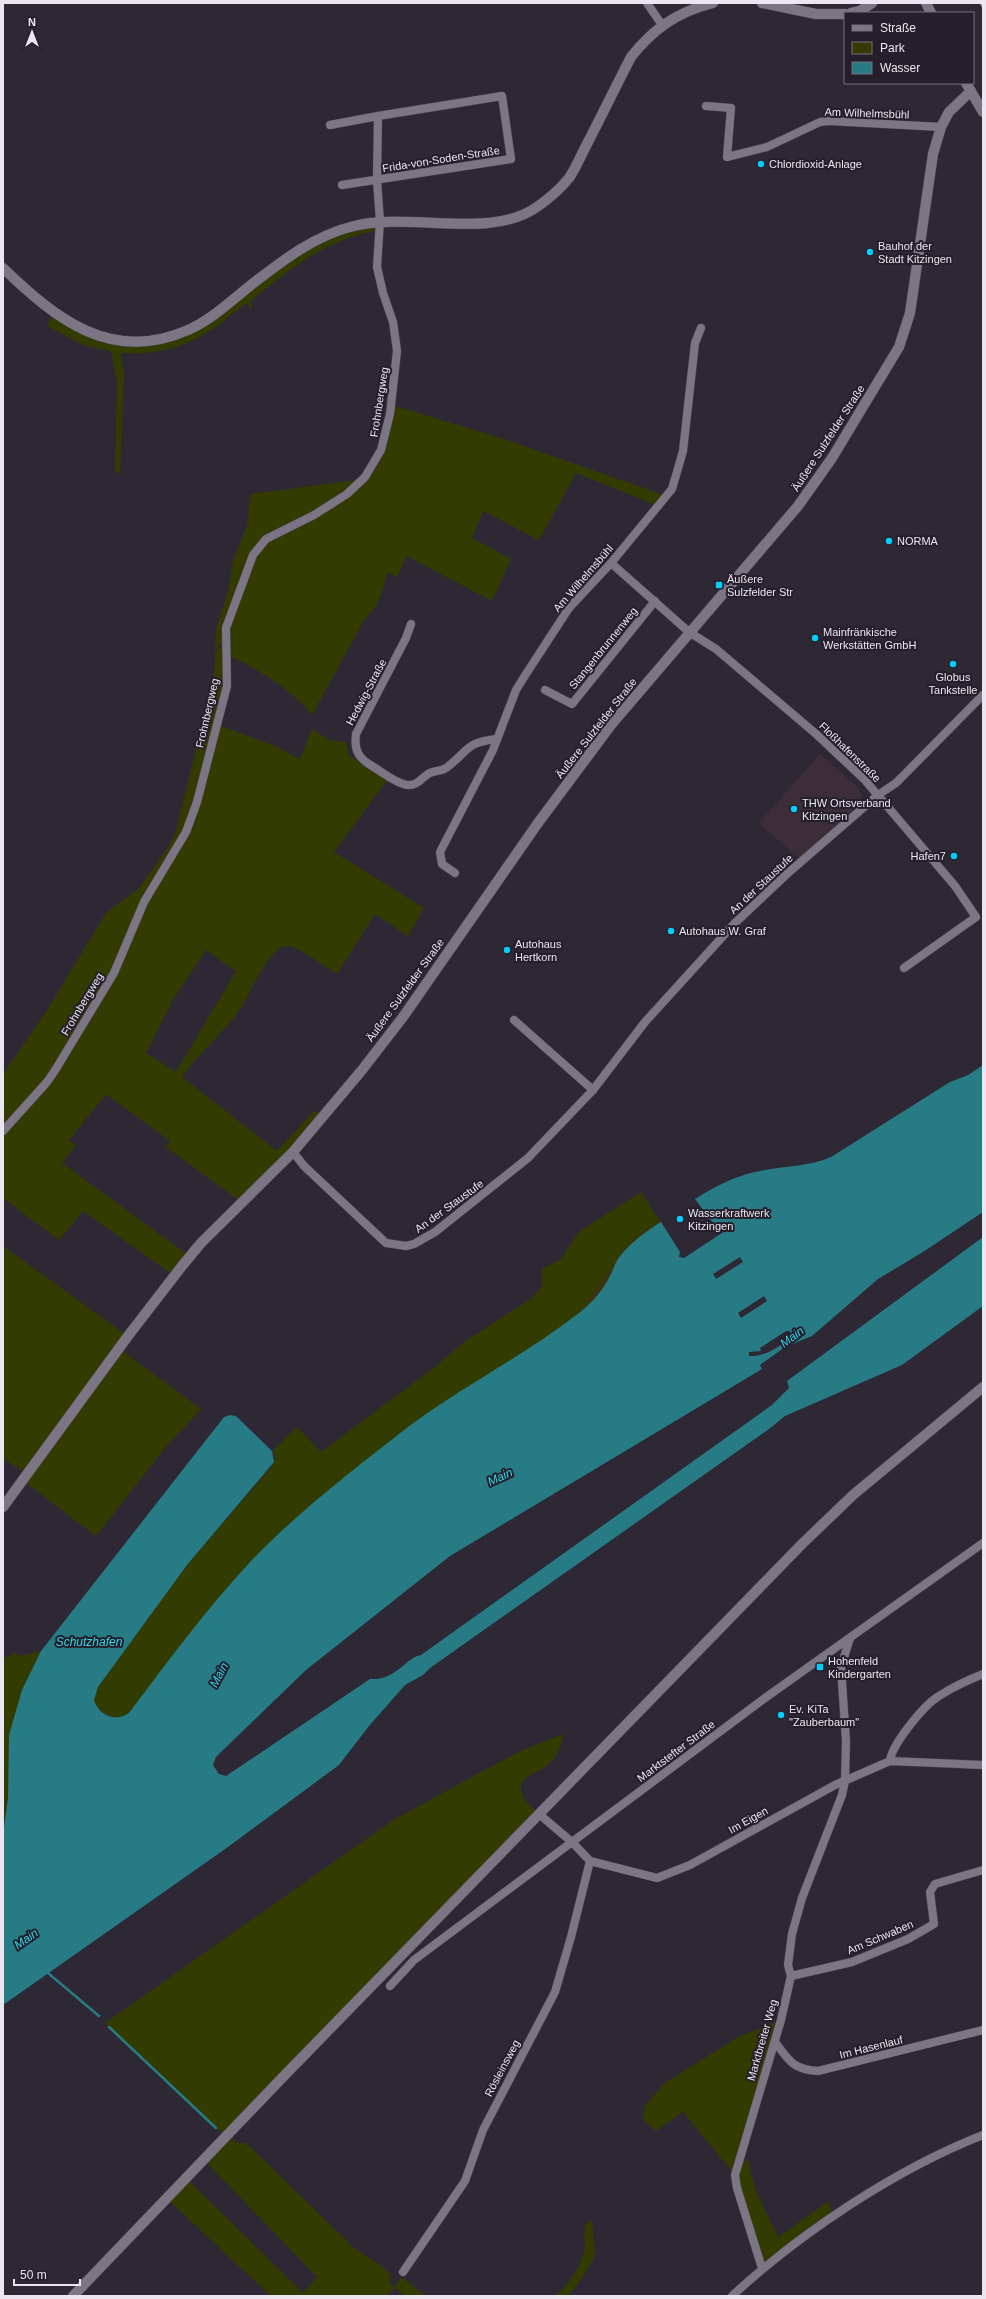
<svg xmlns="http://www.w3.org/2000/svg" width="986" height="2299" font-family="Arial,sans-serif">
<style>
.industrial{fill:#3d2d38}
.green{fill:#333c00;fill-rule:evenodd}
.sand{fill:#3b3212}
.water{fill:#267b85;fill-rule:evenodd}
.lines{fill:none;stroke-linecap:round;stroke-linejoin:round}
.stream{stroke:#267b85;stroke-width:2.5}
.street-casing{stroke:#49444f;stroke-width:9}
.secondary-casing{stroke:#49444f;stroke-width:11}
.street{stroke:#7c7684;stroke-width:8}
.secondary{stroke:#7c7684;stroke-width:10}
.rail{stroke:#a19ca6;stroke-width:2.5}
.poi-dot{fill:#07cbf9;stroke:#241f2b;stroke-width:1.5}
.labels{text-anchor:middle;stroke-width:4;stroke-linejoin:round;paint-order:stroke}
.street-label{font-size:11px;fill:#ebe7f0;stroke:#241f2b}
.poi-label{font-size:11px;fill:#ebe7f0;stroke:#241f2b;text-anchor:start}
.water-label{font-size:12px;font-style:italic;fill:#32d7ea;stroke:#241f2b}
</style>
<rect width="100%" height="100%" fill="#2e2835"/>
<!-- industrial -->
<polygon class="industrial" points="820,754 859,788 862,801 800,859 759,823"/>
<!-- green -->
<g class="green">
<path d="M 378,223 L 378,230 C 323,241 294,267 251,300 L 252,311 L 247,303 C 236,310 227,319 217,326 C 187,348 156,355 120,353 L 124,372 L 120,474 L 115,471 L 117,383 L 111,351 L 85,346 L 47,326 L 53,315 L 96,338 L 174,338 L 308,247 L 326,237 Z"/>
<path d="M 392,405 L 504,439 L 664,495 L 656,505 L 576,473 L 539,540 L 483,511 L 472,538 L 511,559 L 492,601 L 407,556 L 397,577 L 387,572 L 382,592 L 376,606 L 363,622 L 312,715 C 296,693 252,665 227,655 L 226,628 L 241,589 L 239,589 L 225,626 L 224,642 L 215,650 L 216,630 L 228,591 L 233,561 L 247,526 L 251,494 L 357,480 L 370,464 L 375,451 L 376,453 L 379,450 C 368,481 343,496 316,512 C 311,515 301,519 298,523 C 310,519 320,512 331,505 C 373,479 384,453 392,405 Z"/>
<path d="M 224,644 L 226,678 L 216,724 L 275,746 L 300,759 L 312,729 L 329,740 L 346,742 L 349,756 L 388,779 L 334,852 L 424,908 L 408,936 L 375,914 L 337,974 C 325,967 300,946 286,946 C 270,947 252,989 245,1001 C 229,1030 201,1049 182,1077 L 277,1151 L 314,1111 L 322,1114 L 240,1201 L 166,1147 L 170,1141 L 106,1094 L 69,1140 L 76,1145 L 62,1163 L 188,1255 L 173,1275 L 83,1211 L 59,1240 L 3,1198 L 3,1074 L 46,1012 L 106,913 L 139,888 L 167,849 L 175,834 L 214,677 L 215,652 ZM 206,950 L 236,971 L 176,1072 L 146,1053 L 174,998 Z"/>
<path d="M 641,1192 L 660,1221 L 639,1234 L 624,1250 L 583,1310 L 548,1336 L 409,1426 L 290,1523 L 229,1586 L 129,1713 C 116,1722 99,1715 94,1700 L 98,1687 L 187,1565 L 272,1466 L 275,1456 L 272,1451 L 297,1427 L 321,1452 L 431,1370 L 467,1340 L 532,1298 L 542,1286 L 542,1269 L 561,1259 L 579,1232 Z"/>
<polygon points="3,1246 126,1335 25,1472 3,1459"/>
<polygon points="121,1350 201,1409 164,1449 96,1536 25,1482"/>
<polygon points="41,1651 22,1690 3,1834 3,1658 10,1656 14,1652 20,1656"/>
<path d="M 563,1734 C 562,1745 557,1756 549,1764 C 542,1771 532,1772 525,1779 C 513,1790 530,1807 539,1814 L 227,2136 L 238,2143 L 246,2143 L 354,2248 L 380,2265 L 391,2275 L 390,2284 L 395,2287 L 401,2277 L 426,2296 L 405,2296 L 395,2288 L 386,2296 L 271,2296 L 166,2198 L 186,2178 L 303,2293 L 317,2277 L 203,2159 L 226,2135 L 216,2128 L 105,2023 L 395,1819 L 520,1751 Z"/>
<path d="M 781,2020 L 738,2164 L 749,2160 C 750,2186 767,2213 778,2237 L 829,2201 L 833,2217 L 762,2268 L 735,2175 L 683,2112 L 656,2131 L 643,2120 L 645,2106 L 665,2083 L 738,2037 Z"/>
<path d="M 592,2220 L 595,2256 L 578,2284 L 568,2296 L 555,2296 C 568,2285 583,2265 585,2247 C 585,2239 583,2233 585,2225 Z"/>
</g>
<!-- sand -->
<path class="sand" d="M 660,1221 L 661,1222 C 649,1230 637,1238 627,1249 C 615,1264 601,1304 582,1310 L 624,1250 L 639,1234 Z"/>
<!-- water -->
<path class="water" d="M 983,1065 L 983,1212 L 923,1252 L 878,1279 L 812,1336 L 785,1347 L 760,1365 L 762,1369 L 450,1556 L 306,1670 L 216,1757 L 213,1765 L 219,1774 L 226,1776 L 370,1679 C 396,1681 405,1658 421,1655 L 772,1405 L 789,1388 L 787,1381 L 983,1237 L 983,1306 L 902,1365 L 785,1416 L 769,1429 L 430,1668 L 423,1675 L 405,1685 L 369,1726 L 339,1765 L 228,1847 L 3,2005 L 3,1834 L 8,1798 L 9,1735 L 22,1690 L 41,1651 L 224,1417 L 230,1415 L 236,1416 L 272,1451 L 274,1462 L 187,1565 L 98,1687 L 94,1700 C 99,1716 116,1722 129,1713 C 168,1661 207,1608 251,1561 C 298,1512 354,1469 408,1427 C 463,1386 525,1355 579,1313 C 595,1301 607,1285 614,1267 C 620,1250 646,1231 661,1222 L 680,1252 L 679,1257 L 684,1258 L 725,1231 L 725,1228 L 723,1225 L 716,1227 L 695,1199 C 717,1185 739,1174 765,1170 C 787,1166 811,1166 831,1157 L 950,1082 L 968,1075 ZM 740,1257 L 743,1262 L 716,1279 L 713,1274 ZM 764,1296 L 767,1301 L 741,1318 L 738,1313 ZM 786,1331 L 790,1331 L 790,1335 C 783,1347 763,1357 749,1356 L 749,1352 L 761,1351 L 760,1348 Z"/>
<g class="lines">
<!-- stream -->
<g class="stream">
<polyline points="48,1973 99,2016"/>
<polyline points="109,2027 216,2128"/>
</g>
<defs>
<g id="street">
<polyline points="647,3 662,25"/>
<polyline points="706,106 731,108 727,157 767,147 820,122 829,121 941,127"/>
<polyline points="330,125 378,116"/>
<polyline points="611,563 689,632 716,649 815,733 864,779 955,886 976,917 904,968"/>
<path d="M 411,624 L 406,638 L 356,734 C 354,750 358,758 372,766 C 382,772 395,783 407,785 C 417,786 421,779 428,774 C 434,770 440,772 446,768 C 468,752 465,742 497,739"/>
<polyline points="545,690 572,704 655,601"/>
<polyline points="455,873 442,864 440,852 493,750 516,690 526,674 569,608 611,563 672,489 683,451 695,343 701,328"/>
<polyline points="514,1020 593,1090"/>
<polyline points="3,1131 47,1082 54,1072 114,973 144,902 186,832 197,802 227,686 226,628 253,555 266,539 314,515 347,494 365,477 381,450 390,414 397,351 393,322 383,293 377,267 380,221 377,181 378,116 502,96 511,159 342,185"/>
<polyline points="293,1152 304,1166 386,1243 406,1246 414,1244 435,1232 528,1158 593,1090 645,1022 735,923 788,873 878,795 896,783 983,695"/>
<path d="M 890,1761 C 892,1744 924,1705 939,1696 C 953,1687 968,1680 983,1674"/>
<polyline points="539,1814 573,1843 590,1861 657,1878 690,1865 835,1785 890,1761 983,1765"/>
<polyline points="791,1976 852,1962 908,1939 934,1924 930,1892 935,1884 983,1870"/>
<polyline points="390,1986 414,1960 765,1698 983,1543"/>
<path d="M 775,2042 C 790,2062 793,2069 818,2071 L 983,2030"/>
<polyline points="762,2268 737,2188 735,2175 781,2020 791,1976 788,1965 792,1934 802,1898 842,1795 845,1781 846,1741 841,1667 850,1638"/>
<polyline points="403,2272 465,2181 483,2130 555,1992 571,1937 590,1861"/>
<path d="M 732,2296 C 800,2233 896,2169 983,2135"/>
</g>
<g id="secondary">
<polyline points="762,3 816,14 845,14"/>
<polyline points="926,3 931,13"/>
<polyline points="851,13 860,11 872,3"/>
<polyline points="966,83 983,112"/>
<path d="M 3,268 C 56,319 111,364 188,330 C 211,320 231,301 251,285 C 282,261 315,235 354,226 C 411,212 490,240 537,207 C 547,200 561,188 569,178 C 576,168 581,155 587,144 C 602,115 616,86 631,57 C 653,29 677,12 713,3"/>
<polyline points="3,1507 128,1336 182,1266 201,1243 293,1152 362,1070 403,1017 538,823 611,725 798,506 832,458 899,347 910,313 933,154 941,127 949,112 971,91"/>
<polyline points="73,2296 281,2079 802,1544 853,1495 983,1387"/>
</g>
</defs>
<!-- street casing -->
<use href="#street" class="street-casing"/>
<!-- secondary casing -->
<use href="#secondary" class="secondary-casing"/>
<!-- street -->
<use href="#street" class="street"/>
<!-- secondary -->
<use href="#secondary" class="secondary"/>
<!-- rail -->
<polyline class="rail" points="981,3 983,7"/>
</g>
<!-- markers -->
<g class="poi-dot">
<circle cx="761" cy="164" r="4"/>
<circle cx="870" cy="252" r="4"/>
<circle cx="889" cy="541" r="4"/>
<rect x="715" y="581" width="8" height="8" rx="2"/>
<circle cx="815" cy="638" r="4"/>
<circle cx="953" cy="664" r="4"/>
<circle cx="794" cy="809" r="4"/>
<circle cx="954" cy="856" r="4"/>
<circle cx="671" cy="931" r="4"/>
<circle cx="507" cy="950" r="4"/>
<circle cx="680" cy="1219" r="4"/>
<rect x="816" y="1663" width="8" height="8" rx="2"/>
<circle cx="781" cy="1715" r="4"/>
</g>
<g class="labels">
<!-- street labels -->
<g class="street-label">
<text transform="translate(867 113) rotate(2)" y="4">Am Wilhelmsbühl</text>
<text transform="translate(441 159) rotate(-9)" y="4">Frida-von-Soden-Straße</text>
<text transform="translate(379 402) rotate(-81)" y="4">Frohnbergweg</text>
<text transform="translate(828 438) rotate(-57)" y="4">Äußere Sulzfelder Straße</text>
<text transform="translate(583 578) rotate(-49)" y="4">Am Wilhelmsbühl</text>
<text transform="translate(603 648) rotate(-51)" y="4">Stangenbrunnenweg</text>
<text transform="translate(366 692) rotate(-62)" y="4">Hedwig-Straße</text>
<text transform="translate(207 713) rotate(-77)" y="4">Frohnbergweg</text>
<text transform="translate(596 728) rotate(-52)" y="4">Äußere Sulzfelder Straße</text>
<text transform="translate(850 752) rotate(44)" y="4">Floßhafenstraße</text>
<text transform="translate(761 884) rotate(-43)" y="4">An der Staustufe</text>
<text transform="translate(405 990) rotate(-54)" y="4">Äußere Sulzfelder Straße</text>
<text transform="translate(82 1004) rotate(-59)" y="4">Frohnbergweg</text>
<text transform="translate(449 1206) rotate(-36)" y="4">An der Staustufe</text>
<text transform="translate(676 1751) rotate(-37)" y="4">Marktstefter Straße</text>
<text transform="translate(748 1820) rotate(-29)" y="4">Im Eigen</text>
<text transform="translate(880 1937) rotate(-23)" y="4">Am Schwaben</text>
<text transform="translate(762 2040) rotate(-74)" y="4">Marktbreiter Weg</text>
<text transform="translate(871 2047) rotate(-14)" y="4">Im Hasenlauf</text>
<text transform="translate(502 2068) rotate(-62)" y="4">Rösleinsweg</text>
</g>
<!-- poi labels -->
<g class="poi-label">
<text x="769" y="168">Chlordioxid-Anlage</text>
<text x="878" y="250">Bauhof der<tspan x="878" dy="13">Stadt Kitzingen</tspan></text>
<text x="897" y="545">NORMA</text>
<text x="727" y="583">Äußere<tspan x="727" dy="13">Sulzfelder Str</tspan></text>
<text x="823" y="636">Mainfränkische<tspan x="823" dy="13">Werkstätten GmbH</tspan></text>
<text x="953" y="681" text-anchor="middle">Globus<tspan x="953" dy="13">Tankstelle</tspan></text>
<text x="802" y="807">THW Ortsverband<tspan x="802" dy="13">Kitzingen</tspan></text>
<text x="946" y="860" text-anchor="end">Hafen7</text>
<text x="679" y="935">Autohaus W. Graf</text>
<text x="515" y="948">Autohaus<tspan x="515" dy="13">Hertkorn</tspan></text>
<text x="688" y="1217">Wasserkraftwerk<tspan x="688" dy="13">Kitzingen</tspan></text>
<text x="828" y="1665">Hohenfeld<tspan x="828" dy="13">Kindergarten</tspan></text>
<text x="789" y="1713">Ev. KiTa<tspan x="789" dy="13">"Zauberbaum"</tspan></text>
</g>
<!-- water labels -->
<g class="water-label">
<text transform="translate(792 1337) rotate(-37)" y="4">Main</text>
<text transform="translate(500 1477) rotate(-25)" y="4">Main</text>
<text x="89" y="1646">Schutzhafen</text>
<text transform="translate(219 1675) rotate(-62)" y="4">Main</text>
<text transform="translate(26 1939) rotate(-35)" y="4">Main</text>
</g>
</g>
<!-- border -->
<rect width="986" height="2299" fill="none" stroke="#ebe7f0" stroke-width="8"/>
<!-- legend -->
<rect x="844" y="12" width="130" height="72" fill="#241f2b" stroke="#746f7a"/>
<rect x="852" y="25" width="20" height="6" fill="#7c7684" stroke="#746f7a"/>
<text x="880" y="32" font-size="12" fill="#ebe7f0">Straße</text>
<rect x="852" y="42" width="20" height="12" fill="#333c00" stroke="#746f7a"/>
<text x="880" y="52" font-size="12" fill="#ebe7f0">Park</text>
<rect x="852" y="62" width="20" height="12" fill="#267b85" stroke="#746f7a"/>
<text x="880" y="72" font-size="12" fill="#ebe7f0">Wasser</text>
<!-- north arrow -->
<g transform="translate(32 32)" stroke="#241f2b" stroke-width="3" paint-order="stroke">
<path d="M0-3L7 15L0 10L-7 15Z" fill="#ebe7f0"/>
<text y="-6" font-size="11" font-weight="bold" text-anchor="middle" fill="#ebe7f0">N</text>
</g>
<!-- scale -->
<path d="M14 2279v6h66v-6" fill="none" stroke="#ebe7f0" stroke-width="2"/>
<text x="20" y="2279" font-size="12" fill="#ebe7f0" stroke="#241f2b" stroke-width="3" paint-order="stroke">50 m</text>
</svg>
